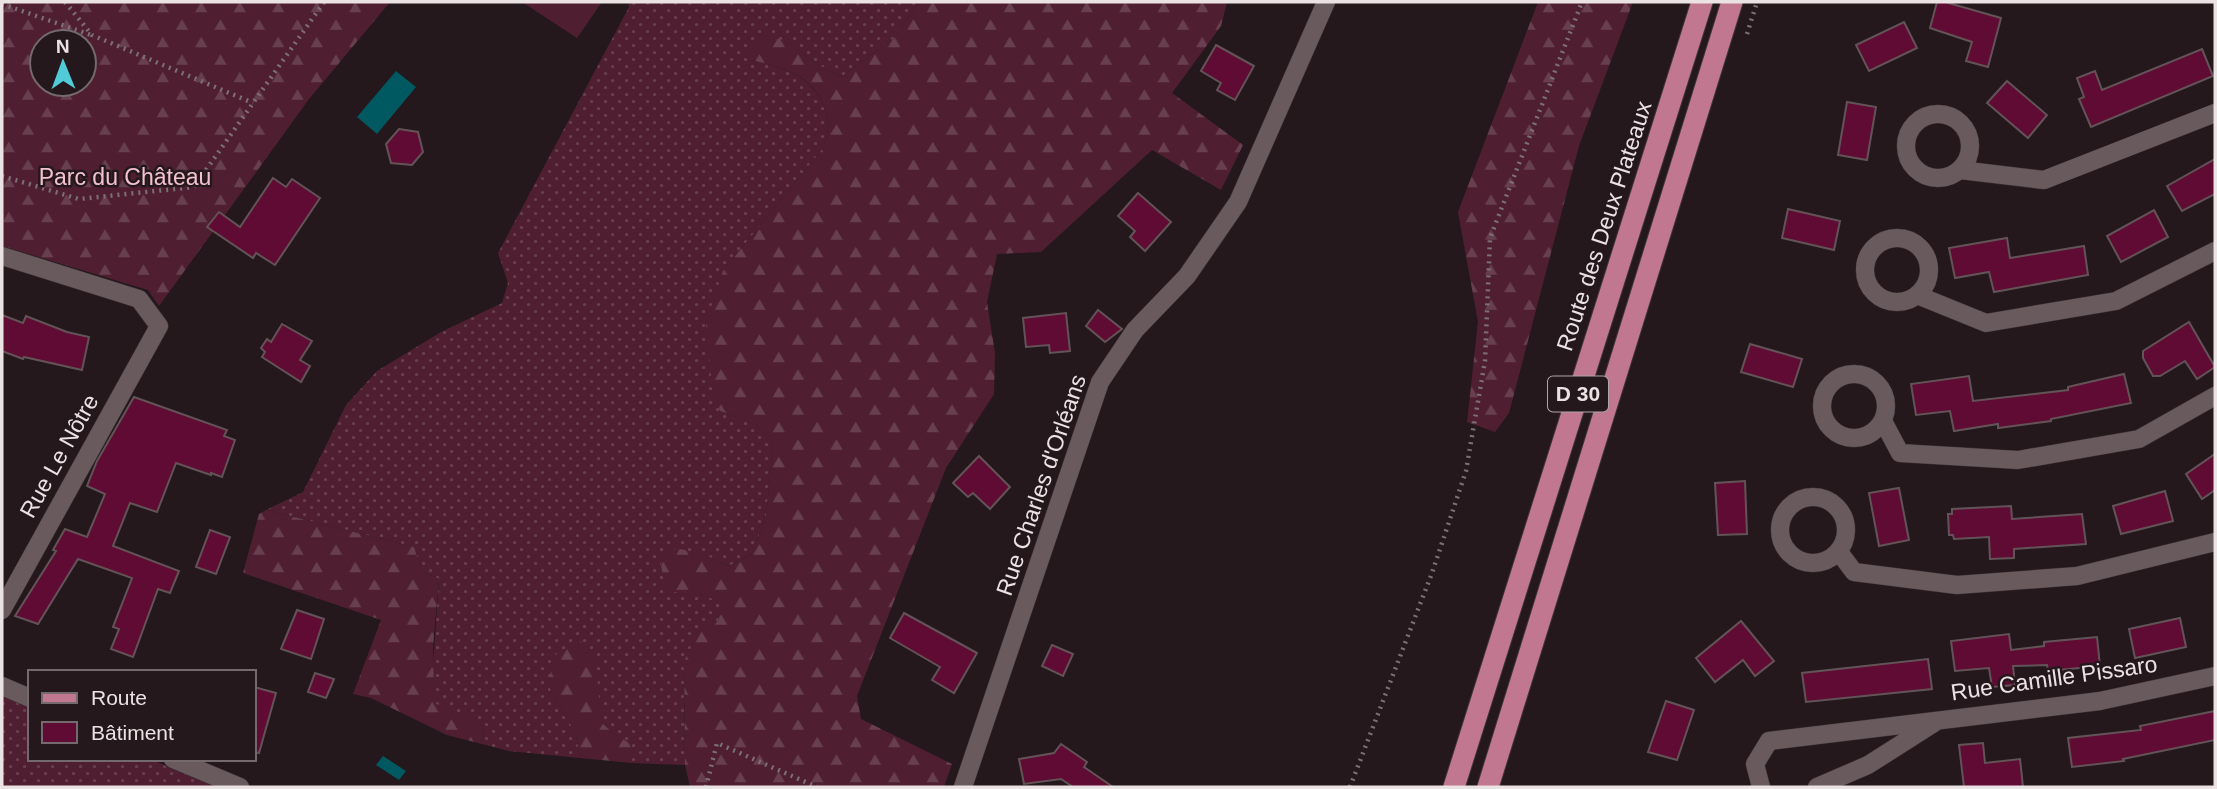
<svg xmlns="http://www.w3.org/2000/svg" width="2217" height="789" font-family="Arial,sans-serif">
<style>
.grass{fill:url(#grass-dots)}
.forest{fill:url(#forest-firs);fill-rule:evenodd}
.garden{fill:#4f1f31}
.water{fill:#005961}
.building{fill:#600b33;stroke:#625357;stroke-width:2}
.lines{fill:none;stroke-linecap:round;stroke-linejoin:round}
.street-casing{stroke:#3e3538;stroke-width:19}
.primary-casing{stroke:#3e3538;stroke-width:23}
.path{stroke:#7b7073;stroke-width:4.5;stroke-dasharray:2 5;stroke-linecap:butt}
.street{stroke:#695a5e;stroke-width:18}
.primary{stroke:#c17790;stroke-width:21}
.labels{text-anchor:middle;stroke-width:5;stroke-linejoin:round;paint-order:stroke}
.shield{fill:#24181c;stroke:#afa5a8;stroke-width:2}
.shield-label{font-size:21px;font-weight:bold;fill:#ebe2e4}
.park-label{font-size:23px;fill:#f2c0cf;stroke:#24181c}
.street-label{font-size:23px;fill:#ebe2e4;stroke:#24181c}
</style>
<defs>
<pattern id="grass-dots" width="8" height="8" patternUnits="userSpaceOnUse" patternTransform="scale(1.75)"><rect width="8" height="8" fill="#4f1f31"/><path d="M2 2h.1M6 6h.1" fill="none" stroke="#683f4f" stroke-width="1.8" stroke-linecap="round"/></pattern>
<pattern id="forest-firs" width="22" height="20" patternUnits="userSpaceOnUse" patternTransform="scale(1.75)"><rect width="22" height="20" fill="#4f1f31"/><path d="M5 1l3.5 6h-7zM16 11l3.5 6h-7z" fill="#683f4f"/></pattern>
</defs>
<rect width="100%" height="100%" fill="#24181c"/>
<!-- grass -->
<g class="grass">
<path d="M 628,2 L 919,2 L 893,39 L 841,77 L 817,64 L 786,41 L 751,60 C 787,68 821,79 828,120 C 830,128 825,139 824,147 L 723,271 L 720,411 L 756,424 L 773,445 L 766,518 L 751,555 L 729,566 L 705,555 L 666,590 L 706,596 L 723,603 L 718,621 L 699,632 L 684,661 L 685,765 L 632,763 L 630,744 L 614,734 L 601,722 L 550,689 L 576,734 L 580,758 L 509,751 L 482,744 L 483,723 L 434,704 L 432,680 L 439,579 L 422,571 L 414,547 L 266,510 L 303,492 L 346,405 L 377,371 L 441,332 L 502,303 L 508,283 L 498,253 L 629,7 Z"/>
<polygon points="2,696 30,708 30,759 150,759 215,787 2,787"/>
</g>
<!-- forest -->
<g class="forest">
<path d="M 2,2 L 390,2 L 309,99 L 159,306 L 148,290 L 2,246 ZM 42,42 L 84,42 L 84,84 L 42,84 Z"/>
<path d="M 919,2 L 1227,2 L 1221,26 L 1172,93 L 1243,145 L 1221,190 L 1152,150 L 1041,252 L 997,254 L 987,302 L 995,353 L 994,394 L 946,468 L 857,696 L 861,719 L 952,764 L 944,787 L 690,787 L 685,765 L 684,661 L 699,631 L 718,621 L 722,603 L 706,596 L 666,591 L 660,560 L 676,548 L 705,555 L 729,566 L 751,555 L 766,518 L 773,445 L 756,424 L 720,411 L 713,395 L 706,324 L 723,271 L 824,147 C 825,139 830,128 828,120 C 821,78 787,68 751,60 L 748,47 L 762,34 L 786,41 L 817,64 L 841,77 L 893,39 Z"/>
<polygon points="1538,2 1633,2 1579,146 1509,413 1495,432 1467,422 1478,322 1458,212"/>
<polygon points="266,510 414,547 422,571 439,579 433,647 434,703 483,723 482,744 447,735 371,698 353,694 381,620 243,573 259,514"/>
<polygon points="581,641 596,661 601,722 614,734 631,744 632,763 580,758 576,734 550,689 551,657"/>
</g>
<!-- garden -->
<polygon class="garden" points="522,2 602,2 577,38"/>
<!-- water -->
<g class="water">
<polygon points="396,71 416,87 377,134 357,117"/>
<polygon points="383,756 406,771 399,780 376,765"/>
</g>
<!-- building -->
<g class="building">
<polygon points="1937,2 1945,2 2001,18 1988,67 1966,61 1972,42 1930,28"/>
<polygon points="1904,22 1917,48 1869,71 1856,45"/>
<polygon points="1216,45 1254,66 1235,100 1217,90 1221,83 1201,71"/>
<polygon points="2202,49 2213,76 2091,127 2079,99 2084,97 2077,78 2095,71 2102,90"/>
<polygon points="2007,81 2047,115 2028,138 1987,103"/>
<polygon points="1847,102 1876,107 1867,160 1838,155"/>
<polygon points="399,129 418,132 423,152 412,165 391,163 386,144"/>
<polygon points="2215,159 2215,194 2182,211 2167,186"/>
<polygon points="273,178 286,187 292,179 320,198 275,265 256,253 253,258 207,227 219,212 240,227"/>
<polygon points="1138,193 1171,222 1145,251 1130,237 1135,231 1118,216"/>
<polygon points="1788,209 1840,221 1834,250 1782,238"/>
<polygon points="2154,210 2168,237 2121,262 2107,236"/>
<polygon points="2007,238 2010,258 2084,246 2088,275 1994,292 1989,272 1955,278 1949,248"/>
<polygon points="1098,310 1122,329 1105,342 1086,326"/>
<polygon points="1066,313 1070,351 1050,353 1049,345 1026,347 1023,318"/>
<polygon points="2,315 23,323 26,316 67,332 89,337 82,370 24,357 23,359 2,351"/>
<polygon points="2189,322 2215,367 2197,379 2185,361 2160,376 2153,376 2143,358 2143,351"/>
<polygon points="282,324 312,341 300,360 310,366 301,382 262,357 265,352 261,348 267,339 271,342"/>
<polygon points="1750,344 1802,359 1793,387 1741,372"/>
<polygon points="2124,374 2131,403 2051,419 2051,421 1998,428 1998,424 1954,431 1950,411 1916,415 1911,384 1969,376 1973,401 2068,390 2068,387 2072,386"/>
<polygon points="134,397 227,430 224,436 235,440 222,477 211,473 211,475 176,463 157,512 130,503 113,546 179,571 170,593 158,589 133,657 111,649 119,629 113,627 132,578 78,559 38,624 15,616 56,551 53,550 65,529 87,537 105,494 87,486 97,461"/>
<polygon points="2215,454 2215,490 2202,499 2186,474"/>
<polygon points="979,456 1010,487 990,509 973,493 968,497 953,483"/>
<polygon points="1745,481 1747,534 1718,535 1715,483"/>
<polygon points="1899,488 1909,540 1879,546 1869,493"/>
<polygon points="2165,491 2173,521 2121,534 2113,506"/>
<polygon points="2011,506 2012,519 2082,514 2086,544 2014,549 2014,558 1990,559 1989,537 1954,539 1953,535 1949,535 1948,514 1952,514 1952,509"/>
<polygon points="210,530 230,537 216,574 196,567"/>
<polygon points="297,610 324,619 311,659 281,649"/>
<polygon points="904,613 977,653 954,693 932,680 940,667 890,638"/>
<polygon points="2180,618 2186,647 2135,658 2129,629"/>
<polygon points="1741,621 1774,661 1755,676 1743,660 1715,682 1696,658"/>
<polygon points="2009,634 2011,650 2044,646 2044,642 2097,637 2100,666 2048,671 2047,665 2013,666 2015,685 1992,687 1989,668 1955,671 1951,641"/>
<polygon points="1052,645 1073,654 1063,676 1042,666"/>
<polygon points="1928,659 1932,689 1806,702 1802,673"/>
<polygon points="315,673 334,679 326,698 308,692"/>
<polygon points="254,687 276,693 259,753 254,752"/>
<polygon points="1666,701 1694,710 1677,760 1648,752"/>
<polygon points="2215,711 2215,740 2123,759 2124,761 2072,767 2068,738 2141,730 2140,726"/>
<polygon points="1983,743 1985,763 2020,759 2023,787 1964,787 1959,745"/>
<polygon points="1061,744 1087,762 1084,767 1113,787 1073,787 1061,779 1024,784 1019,759 1054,753"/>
</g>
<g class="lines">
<defs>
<g id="street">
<circle cx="1938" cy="146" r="32"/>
<polyline points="1960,170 2044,180 2215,113"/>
<circle cx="1897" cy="270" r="32"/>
<polyline points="2,256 139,299 159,326 2,610"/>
<polyline points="1917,295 1986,323 2116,301 2215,251"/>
<circle cx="1854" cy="406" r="32"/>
<polyline points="1883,421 1900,453 2018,460 2139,439 2215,396"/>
<circle cx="1813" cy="530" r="33"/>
<polyline points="1839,552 1854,572 1957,585 2077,576 2215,542"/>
<polyline points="2,686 30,698"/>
<polyline points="173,759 240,787"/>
<polyline points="963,787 1100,382 1135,330 1187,276 1238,202 1326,2"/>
<polyline points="1761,787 1755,764 1769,741 2100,701 2215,676"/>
<polyline points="1817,787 1868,765 1934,723"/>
</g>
<g id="primary">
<polyline points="1454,787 1702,2"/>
<polyline points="1488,787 1732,2"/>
</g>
</defs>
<!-- street casing -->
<use href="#street" class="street-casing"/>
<!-- primary casing -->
<use href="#primary" class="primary-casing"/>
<!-- path -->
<g class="path">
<polyline points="65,2 92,35 253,103"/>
<polyline points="2,4 91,35"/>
<polyline points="1747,34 1757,2"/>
<polyline points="2,176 79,199 194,187 324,2"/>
<polyline points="706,787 717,743 817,787"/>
<polyline points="1350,787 1432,573 1466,471 1485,361 1490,238 1582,2"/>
</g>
<!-- street -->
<use href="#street" class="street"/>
<!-- primary -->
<use href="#primary" class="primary"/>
</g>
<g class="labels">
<!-- shield labels -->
<rect class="shield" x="1548" y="376.5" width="60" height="35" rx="5"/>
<g class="shield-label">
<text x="1578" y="401">D 30</text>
</g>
<!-- park labels -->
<g class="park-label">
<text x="125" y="185">Parc du Château</text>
</g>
<!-- street labels -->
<g class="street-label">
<text transform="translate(1604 226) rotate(-72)" y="8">Route des Deux Plateaux</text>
<text transform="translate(59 456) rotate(-61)" y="8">Rue Le Nôtre</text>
<text transform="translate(1041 485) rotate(-71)" y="8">Rue Charles d'Orléans</text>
<text transform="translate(2054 678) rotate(-8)" y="8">Rue Camille Pissaro</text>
</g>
</g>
<!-- border -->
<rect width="2217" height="789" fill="none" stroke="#ebe2e4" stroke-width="7"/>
<!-- legend -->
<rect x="28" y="670" width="228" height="91" fill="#24181c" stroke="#74696c" stroke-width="2"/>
<rect x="42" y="693" width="35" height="10" fill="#c17790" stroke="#74696c" stroke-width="2"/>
<text x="91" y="705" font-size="21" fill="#ebe2e4">Route</text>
<rect x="42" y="722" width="35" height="21" fill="#600b33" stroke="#74696c" stroke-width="2"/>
<text x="91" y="740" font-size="21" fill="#ebe2e4">Bâtiment</text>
<!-- north arrow -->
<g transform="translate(63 63) rotate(359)"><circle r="33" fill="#24181c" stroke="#74696c" stroke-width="2"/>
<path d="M0-5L12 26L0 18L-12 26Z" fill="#52cbd8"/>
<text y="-10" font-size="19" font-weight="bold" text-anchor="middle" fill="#ebe2e4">N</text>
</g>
</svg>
